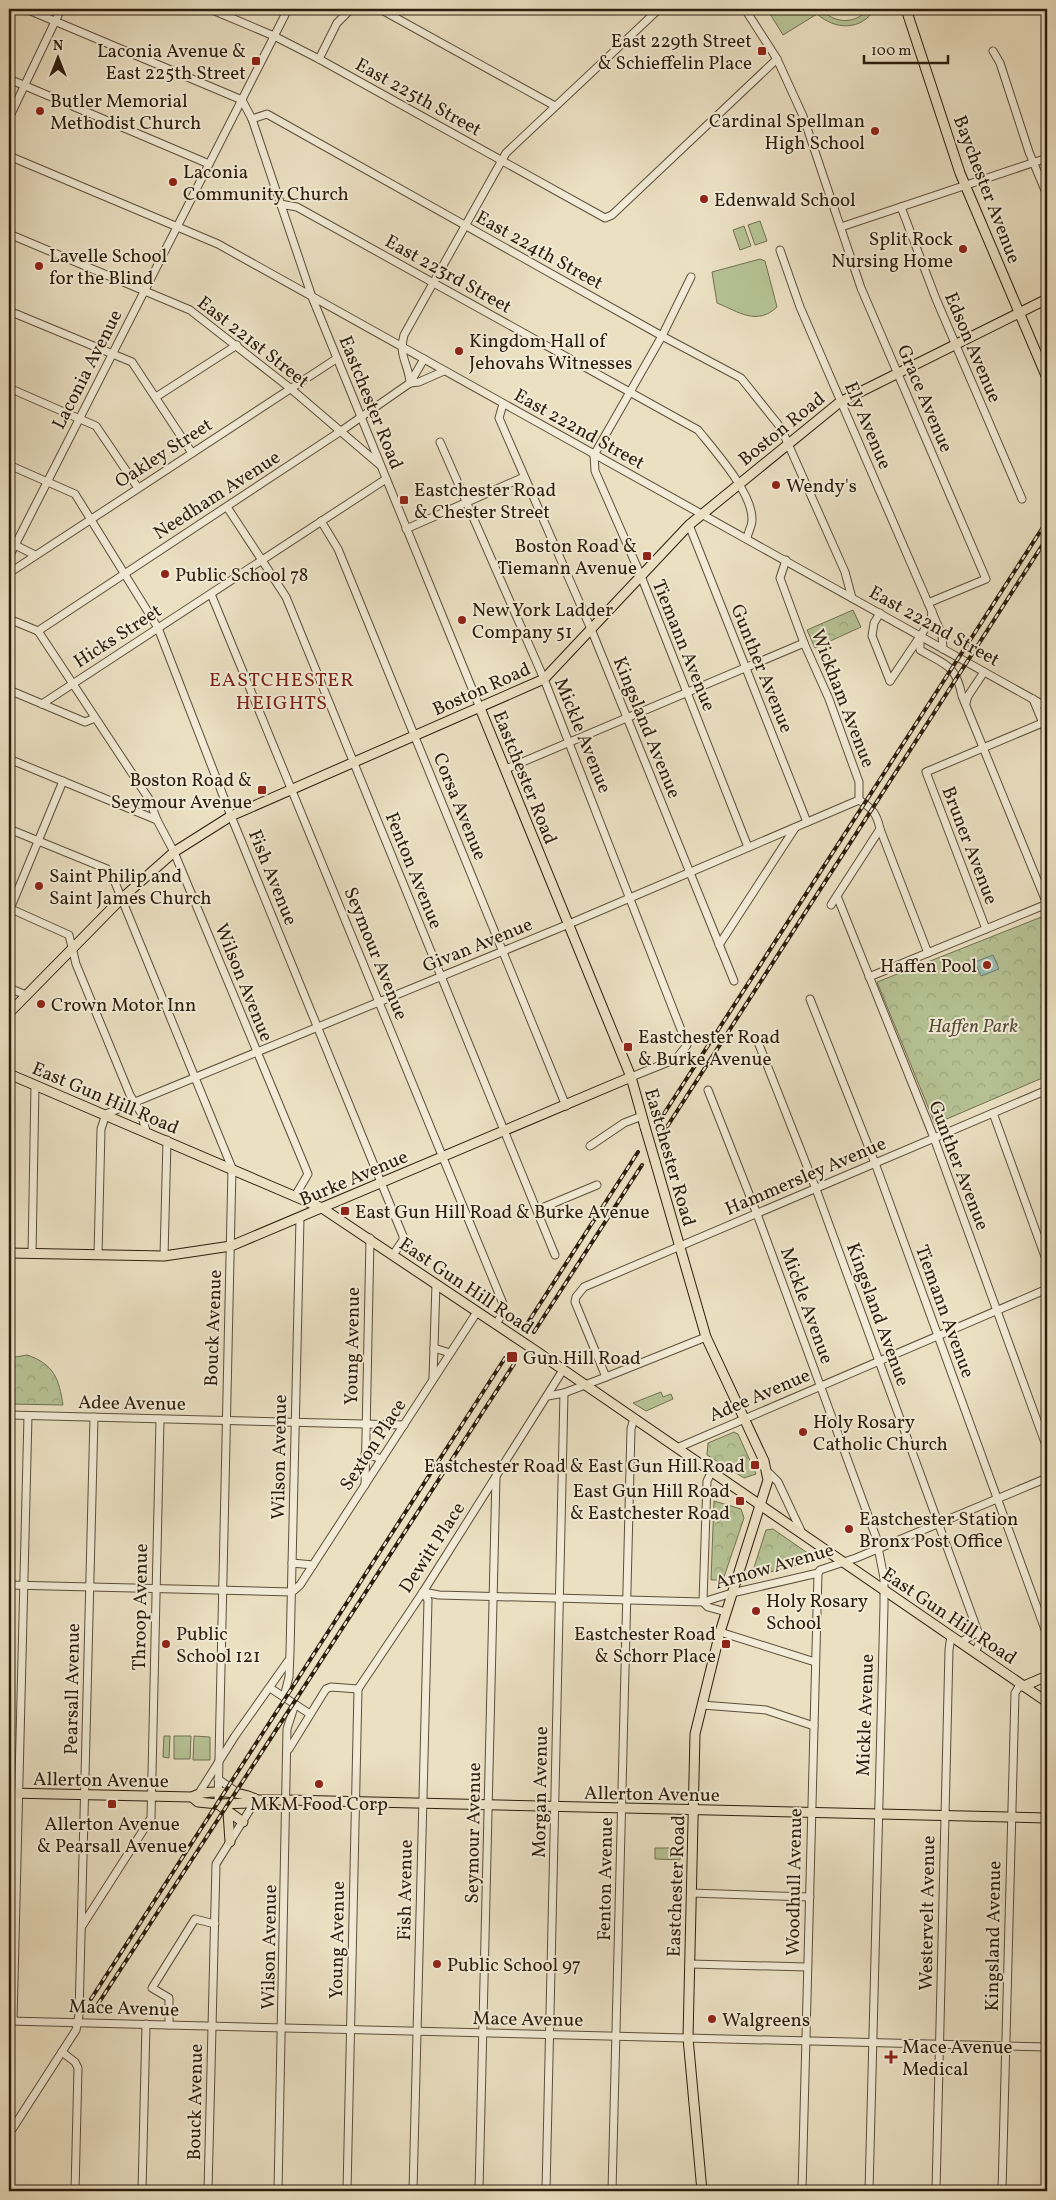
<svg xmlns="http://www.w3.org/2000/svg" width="1056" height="2200" font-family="Vollkorn,serif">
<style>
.green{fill:#b6c294;stroke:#717050}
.park{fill:url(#park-crowns);stroke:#717050}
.water{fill:url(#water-ripples);stroke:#6d7d71}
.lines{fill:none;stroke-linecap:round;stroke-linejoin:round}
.minor-casing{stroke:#5c4e3a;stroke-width:9}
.major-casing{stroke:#2c1d0c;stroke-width:11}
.minor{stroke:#f2ebd7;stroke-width:7}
.major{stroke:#ebe0c2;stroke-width:9}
.rail-casing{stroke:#2c1d0c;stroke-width:4}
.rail{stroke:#f2ebd7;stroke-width:2;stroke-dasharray:5.5;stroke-linecap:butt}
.major-bridge-casing{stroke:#2c1d0c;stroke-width:11;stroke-linecap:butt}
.major-bridge{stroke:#ebe0c2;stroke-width:9}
.poi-dot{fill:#8f2418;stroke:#f2ebd7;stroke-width:2}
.labels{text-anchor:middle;stroke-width:4;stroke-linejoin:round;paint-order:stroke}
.poi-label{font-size:19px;fill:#2c1d0c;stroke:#f2ebd7;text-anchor:start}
.street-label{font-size:19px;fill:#2c1d0c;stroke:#f2ebd7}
.park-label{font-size:19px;font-style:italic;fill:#554f35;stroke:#f2ebd7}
.neighbourhood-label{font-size:20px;letter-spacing:1px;fill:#7a1f14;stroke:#f2ebd7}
</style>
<defs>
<pattern id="park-crowns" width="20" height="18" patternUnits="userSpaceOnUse" patternTransform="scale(1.25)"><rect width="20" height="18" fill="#b6c294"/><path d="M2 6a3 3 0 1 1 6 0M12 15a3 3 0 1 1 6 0" fill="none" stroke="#9da67e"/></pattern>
<pattern id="water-ripples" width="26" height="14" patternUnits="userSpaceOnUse" patternTransform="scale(1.25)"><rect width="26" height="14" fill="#98bdb4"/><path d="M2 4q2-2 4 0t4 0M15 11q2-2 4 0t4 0" fill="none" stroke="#83a29a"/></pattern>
</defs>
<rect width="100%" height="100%" fill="#ebe0c2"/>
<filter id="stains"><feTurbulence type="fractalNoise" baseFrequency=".004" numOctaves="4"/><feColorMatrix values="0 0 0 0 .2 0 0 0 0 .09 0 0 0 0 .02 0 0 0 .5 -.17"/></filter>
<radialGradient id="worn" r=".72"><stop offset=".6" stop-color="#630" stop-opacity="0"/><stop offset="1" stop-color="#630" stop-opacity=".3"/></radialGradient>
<!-- green -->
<g class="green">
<path d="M 767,9 L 825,9 L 823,11 C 836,24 856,24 868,9 L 875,9 C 861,31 835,30 817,14 L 783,35 Z"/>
<polygon points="760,221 767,241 755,245 748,225"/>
<polygon points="744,226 751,246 740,250 733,230"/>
<path d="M 760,259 L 765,261 L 777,307 C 757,326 739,312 717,303 L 712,272 Z"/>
<polygon points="661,1392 663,1397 671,1394 673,1399 646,1411 633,1403"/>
<polygon points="164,1736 170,1736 169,1758 163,1757"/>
<polygon points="174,1736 191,1736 190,1759 174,1759"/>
<polygon points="194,1736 210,1737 210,1760 193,1760"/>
<polygon points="655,1848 681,1848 680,1860 655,1859"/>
</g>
<!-- park -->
<g class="park">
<polygon points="853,610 861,627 815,648 807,630"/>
<polygon points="1044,916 1047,925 1047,1076 935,1124 877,982"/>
<path d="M 27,1355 C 54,1364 59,1379 63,1405 L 9,1404 L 9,1358 Z"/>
<polygon points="734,1432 738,1434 756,1474 744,1478 707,1455 708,1443"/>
<polygon points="714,1501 741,1509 744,1518 723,1580 711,1580"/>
<polygon points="773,1529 809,1554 809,1562 751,1577 766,1530"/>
</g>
<!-- water -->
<polygon class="water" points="993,955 999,969 981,976 975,962"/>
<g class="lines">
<defs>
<g id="minor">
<polyline points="26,9 242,100"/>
<polyline points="210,9 274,36 319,59 605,218 612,215 777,59"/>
<polyline points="380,9 555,106"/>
<polyline points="745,9 777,59 803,116 861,288 986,579 928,603"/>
<polyline points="993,51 1000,63 1029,152 1047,195"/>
<polyline points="319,59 337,23 351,9"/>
<polyline points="9,79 209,164"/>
<polyline points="242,100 252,119 312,297 480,708"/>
<polyline points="9,118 61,9"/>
<polyline points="252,119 267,114 662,336 741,378 781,428 845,572 852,598"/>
<polyline points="9,156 218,244 1047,707"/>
<path d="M 280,204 L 297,207 L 698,430 C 714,450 753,493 752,520 C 752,526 748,532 747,538"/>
<polyline points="901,207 936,299 1022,499"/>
<polyline points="841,227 1047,158"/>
<polyline points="9,234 190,310 290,388 380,465"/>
<polyline points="780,250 800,307 942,635 943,649"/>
<polyline points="9,311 132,362 192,453"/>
<path d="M 410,383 C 409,364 398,357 404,335 L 506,153 L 659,9"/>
<polyline points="410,383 419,382 444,371"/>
<polyline points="9,388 96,426 138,488"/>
<polyline points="156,397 237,345"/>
<polyline points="503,404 499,418 591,629 734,981"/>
<polyline points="440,442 544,679 687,1045 676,1059 631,1077"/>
<polyline points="594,455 595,471 641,576 748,847"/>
<polyline points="594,455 662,336 691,277"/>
<polyline points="9,465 75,494 158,628 231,816 403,1236 403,1240 393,1255"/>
<polyline points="227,507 286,597 555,1255"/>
<polyline points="321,521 338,549 566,1106"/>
<polyline points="689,525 807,822"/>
<polyline points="406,529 524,477"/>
<polyline points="9,542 35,555"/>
<polyline points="9,557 288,9"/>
<polyline points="786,560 780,578 804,643 829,699 859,782 859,800"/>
<polyline points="9,573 336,359"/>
<polyline points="211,594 504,1306 504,1311 496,1324"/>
<polyline points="880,613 874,623 872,636 890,681"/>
<polyline points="9,619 38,631"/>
<polyline points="38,631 149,799 157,820 174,852 308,1174 295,1196"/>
<polyline points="38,631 341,431 410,383 424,359"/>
<path d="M 920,636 L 920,650 C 946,665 956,665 962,696 L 1047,904"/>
<polyline points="890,681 931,620 932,611"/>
<polyline points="9,690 85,722 95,718"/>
<polyline points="1033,699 1047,733"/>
<polyline points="966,703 968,696 984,672"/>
<polyline points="42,704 386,479"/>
<polyline points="9,759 157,820"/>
<polyline points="506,769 804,643"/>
<path d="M 859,800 C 872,808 877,814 880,829 L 928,953"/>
<polyline points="9,829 107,869 114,880 232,1168 218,1804"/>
<polyline points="837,896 934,1138 1047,1448"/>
<polyline points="831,905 880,829"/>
<polyline points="9,908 69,935 76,964 130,1095 141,1113 146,1131"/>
<polyline points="10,909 63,781"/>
<polyline points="986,929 926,772 1047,721"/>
<polyline points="719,945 795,828"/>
<polyline points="869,977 1047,904"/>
<polyline points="9,988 26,995"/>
<polyline points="810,999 875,1163 1047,1635"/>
<polyline points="756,1037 816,1189 981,1640 975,1652"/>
<polyline points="708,1090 757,1214 876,1537 884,1578 884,1606 869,2191"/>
<polyline points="993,1113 1047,1262"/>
<polyline points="590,1146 624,1123 642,1116"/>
<polyline points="537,1210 597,1185"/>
<polyline points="32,1254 35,1085"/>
<polyline points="98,1255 101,1129 106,1114 569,924 859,800"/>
<polyline points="164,1256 167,1140"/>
<polyline points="434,1348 450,1353"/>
<polyline points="606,1377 575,1302 576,1297 584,1287 1047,1090"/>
<polyline points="433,1378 436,1284"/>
<polyline points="548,1396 564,1393 606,1377 706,1337"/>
<polyline points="9,1415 404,1425"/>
<polyline points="677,1448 1047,1289"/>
<polyline points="365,1454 382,1459"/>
<polyline points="712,1471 707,1481 703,1602 708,1607 726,1612"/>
<polyline points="767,1471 778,1482 802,1533"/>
<polyline points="365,1485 370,1238"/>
<polyline points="292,1563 313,1565"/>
<polyline points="9,1585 292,1592 300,1585 477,1312"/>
<polyline points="423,1592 439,1595 703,1602 732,1593 818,1573 820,1570 856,1558 1047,1478"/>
<polyline points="720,1632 815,1662"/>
<polyline points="961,1642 978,1632"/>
<polyline points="270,1688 310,1714"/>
<polyline points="358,1689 423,1592 563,1370"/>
<polyline points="284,1697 289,1677 290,1652 300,1218"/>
<polyline points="702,1705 766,1710 814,1726"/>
<polyline points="289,1749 326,1689 331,1687 358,1689"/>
<polyline points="218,1779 238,1793"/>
<polyline points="199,1793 235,1736 288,1661"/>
<polyline points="691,1893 810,1897"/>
<polyline points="82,1926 151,1818 160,1419"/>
<polyline points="690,1964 807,1967"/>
<polyline points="9,2021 1047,2047"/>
<polyline points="13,2021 28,1416"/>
<polyline points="169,2025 169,1998 152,1988 195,1919 215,1924"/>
<polyline points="62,2052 75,2062 78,2068 75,2191"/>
<polyline points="9,2134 76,2030 79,2015 94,1417"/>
<polyline points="142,2191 146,2024"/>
<polyline points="208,2191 216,1864 256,1800"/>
<polyline points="278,2191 287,1729 295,1704"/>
<polyline points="347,2191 358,1689"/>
<polyline points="413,2191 428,1600 423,1592"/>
<polyline points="479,2191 496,1476"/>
<polyline points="546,2191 564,1393"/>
<polyline points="612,2191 631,1429 634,1418"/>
<polyline points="802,2191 818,1573"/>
<polyline points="936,2191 949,1650 951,1636"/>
<polyline points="1002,2191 1015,1693 1018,1688 1024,1686"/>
</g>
<g id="major">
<polyline points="906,9 960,173 1047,378"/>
<polyline points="480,708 631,1077 645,1127"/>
<polyline points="9,1013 121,899 174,852 231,816 544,679 689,525 840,402 1047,299"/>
<polyline points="9,1074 322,1208 533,1349 1047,1702"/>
<polyline points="655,1161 706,1337 764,1461 768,1480 720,1632 695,1734 688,2038 702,2191"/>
<polyline points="9,1253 164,1256 231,1246 631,1077"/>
<polyline points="1024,1686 1047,1676"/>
<path d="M 9,1793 L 192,1797 C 205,1789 243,1791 257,1800"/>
<polyline points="192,1797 198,1802 218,1804 250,1803 257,1800 287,1800 1047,1818"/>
<polyline points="218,1804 243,1822"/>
<polyline points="228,1812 230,1842"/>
</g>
</defs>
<!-- minor casing -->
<use href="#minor" class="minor-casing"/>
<!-- major casing -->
<use href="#major" class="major-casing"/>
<!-- minor -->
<use href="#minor" class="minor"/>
<!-- major -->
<use href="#major" class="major"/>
<defs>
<g id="rail">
<polyline points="658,1123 1047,521"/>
<polyline points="661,1136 1047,538"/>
<polyline points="525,1327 638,1152"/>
<polyline points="534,1332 642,1165"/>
<polyline points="91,1999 505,1358"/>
<polyline points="98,2004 514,1364"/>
</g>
</defs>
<!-- rail casing -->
<use href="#rail" class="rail-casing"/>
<!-- rail -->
<use href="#rail" class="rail"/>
<defs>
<polyline id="major-bridge" points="645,1127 655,1161"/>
</defs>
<!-- major-bridge casing -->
<use href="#major-bridge" class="major-bridge-casing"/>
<!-- major-bridge -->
<use href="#major-bridge" class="major-bridge"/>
</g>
<!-- markers -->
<g class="poi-dot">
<rect x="757" y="46" width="10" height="10" rx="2.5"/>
<rect x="251" y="56" width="10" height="10" rx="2.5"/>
<circle cx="40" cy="111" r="5"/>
<circle cx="875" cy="131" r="5"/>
<circle cx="173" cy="182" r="5"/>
<circle cx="704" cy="199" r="5"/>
<circle cx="963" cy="249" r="5"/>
<circle cx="39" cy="266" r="5"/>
<circle cx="459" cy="351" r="5"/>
<circle cx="776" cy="485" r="5"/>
<rect x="399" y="495" width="10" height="10" rx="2.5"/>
<rect x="642" y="551" width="10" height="10" rx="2.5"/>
<circle cx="165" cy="574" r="5"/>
<circle cx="462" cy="620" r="5"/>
<rect x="257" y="785" width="10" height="10" rx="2.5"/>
<circle cx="39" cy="886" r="5"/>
<circle cx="987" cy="965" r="5"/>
<circle cx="41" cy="1004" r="5"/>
<rect x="623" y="1042" width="10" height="10" rx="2.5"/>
<rect x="340" y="1206" width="10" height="10" rx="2.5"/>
<rect x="506" y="1351" width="12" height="12" rx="2.5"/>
<circle cx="803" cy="1432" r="5"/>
<rect x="750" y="1460" width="10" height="10" rx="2.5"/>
<rect x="735" y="1496" width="10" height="10" rx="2.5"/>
<circle cx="849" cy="1529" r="5"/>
<circle cx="756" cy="1611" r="5"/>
<circle cx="166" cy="1644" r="5"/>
<rect x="721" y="1639" width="10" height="10" rx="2.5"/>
<circle cx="319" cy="1784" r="5"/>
<rect x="107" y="1799" width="10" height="10" rx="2.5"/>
<circle cx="437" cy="1964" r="5"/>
<circle cx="712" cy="2019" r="5"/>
<path d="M888.5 2049.5h5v5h5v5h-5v5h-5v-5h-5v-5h5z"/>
</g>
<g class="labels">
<!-- poi labels -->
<g class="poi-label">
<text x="752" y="47" text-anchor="end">East 229th Street<tspan x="752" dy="22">&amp; Schieffelin Place</tspan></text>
<text x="246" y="57" text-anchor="end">Laconia Avenue &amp;<tspan x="246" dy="22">East 225th Street</tspan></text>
<text x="50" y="107">Butler Memorial<tspan x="50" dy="22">Methodist Church</tspan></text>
<text x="865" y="127" text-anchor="end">Cardinal Spellman<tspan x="865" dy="22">High School</tspan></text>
<text x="183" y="178">Laconia<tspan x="183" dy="22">Community Church</tspan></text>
<text x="714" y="206">Edenwald School</text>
<text x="953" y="245" text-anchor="end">Split Rock<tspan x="953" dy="22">Nursing Home</tspan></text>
<text x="49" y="262">Lavelle School<tspan x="49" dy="22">for the Blind</tspan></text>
<text x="469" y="347">Kingdom Hall of<tspan x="469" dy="22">Jehovahs Witnesses</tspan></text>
<text x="786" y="492">Wendy's</text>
<text x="414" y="496">Eastchester Road<tspan x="414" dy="22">&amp; Chester Street</tspan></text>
<text x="637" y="552" text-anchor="end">Boston Road &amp;<tspan x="637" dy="22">Tiemann Avenue</tspan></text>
<text x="175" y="581">Public School 78</text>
<text x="472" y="616">New York Ladder<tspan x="472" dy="22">Company 51</tspan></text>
<text x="252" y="786" text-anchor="end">Boston Road &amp;<tspan x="252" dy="22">Seymour Avenue</tspan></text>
<text x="49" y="882">Saint Philip and<tspan x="49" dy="22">Saint James Church</tspan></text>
<text x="977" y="972" text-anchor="end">Haffen Pool</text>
<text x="51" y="1011">Crown Motor Inn</text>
<text x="638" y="1043">Eastchester Road<tspan x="638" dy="22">&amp; Burke Avenue</tspan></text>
<text x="355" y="1218">East Gun Hill Road &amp; Burke Avenue</text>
<text x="523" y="1364">Gun Hill Road</text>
<text x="813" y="1428">Holy Rosary<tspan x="813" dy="22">Catholic Church</tspan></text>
<text x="745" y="1472" text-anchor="end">Eastchester Road &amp; East Gun Hill Road</text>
<text x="730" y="1497" text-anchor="end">East Gun Hill Road<tspan x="730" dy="22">&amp; Eastchester Road</tspan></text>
<text x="859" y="1525">Eastchester Station<tspan x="859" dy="22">Bronx Post Office</tspan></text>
<text x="766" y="1607">Holy Rosary<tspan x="766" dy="22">School</tspan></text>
<text x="176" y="1640">Public<tspan x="176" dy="22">School 121</tspan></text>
<text x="716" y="1640" text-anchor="end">Eastchester Road<tspan x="716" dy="22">&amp; Schorr Place</tspan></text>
<text x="319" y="1810" text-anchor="middle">MKM Food Corp</text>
<text x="112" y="1830" text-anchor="middle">Allerton Avenue<tspan x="112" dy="22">&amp; Pearsall Avenue</tspan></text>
<text x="447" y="1971">Public School 97</text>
<text x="722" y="2026">Walgreens</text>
<text x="902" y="2053">Mace Avenue<tspan x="902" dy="22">Medical</tspan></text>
</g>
<!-- street labels -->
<g class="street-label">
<text transform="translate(419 96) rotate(29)" y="7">East 225th Street</text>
<text transform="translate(988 189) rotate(69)" y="7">Baychester Avenue</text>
<text transform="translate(540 249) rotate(29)" y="7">East 224th Street</text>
<text transform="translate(449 273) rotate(29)" y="7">East 223rd Street</text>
<text transform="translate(254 341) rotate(38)" y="7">East 221st Street</text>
<text transform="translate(974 347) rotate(67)" y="7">Edson Avenue</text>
<text transform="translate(86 369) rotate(-63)" y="7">Laconia Avenue</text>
<text transform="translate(926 398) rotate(67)" y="7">Grace Avenue</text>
<text transform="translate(372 402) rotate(68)" y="7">Eastchester Road</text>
<text transform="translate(869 425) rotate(67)" y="7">Ely Avenue</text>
<text transform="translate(580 428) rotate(29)" y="7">East 222nd Street</text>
<text transform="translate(781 428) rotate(-39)" y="7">Boston Road</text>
<text transform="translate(163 452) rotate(-33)" y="7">Oakley Street</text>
<text transform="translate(216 494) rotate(-33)" y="7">Needham Avenue</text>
<text transform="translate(935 625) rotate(29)" y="7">East 222nd Street</text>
<text transform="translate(117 635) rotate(-33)" y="7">Hicks Street</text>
<text transform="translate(685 645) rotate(68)" y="7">Tiemann Avenue</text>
<text transform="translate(763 668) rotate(68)" y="7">Gunther Avenue</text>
<text transform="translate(481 688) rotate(-24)" y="7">Boston Road</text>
<text transform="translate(844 698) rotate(69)" y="7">Wickham Avenue</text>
<text transform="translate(648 727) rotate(68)" y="7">Kingsland Avenue</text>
<text transform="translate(584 735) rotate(68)" y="7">Mickle Avenue</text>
<text transform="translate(526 777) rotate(68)" y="7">Eastchester Road</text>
<text transform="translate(461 806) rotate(68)" y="7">Corsa Avenue</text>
<text transform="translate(971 845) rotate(69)" y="7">Bruner Avenue</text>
<text transform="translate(415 870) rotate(68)" y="7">Fenton Avenue</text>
<text transform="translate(274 877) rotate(68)" y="7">Fish Avenue</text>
<text transform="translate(477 944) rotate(-22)" y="7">Givan Avenue</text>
<text transform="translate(377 953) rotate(68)" y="7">Seymour Avenue</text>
<text transform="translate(245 982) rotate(68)" y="7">Wilson Avenue</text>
<text transform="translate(106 1097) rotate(23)" y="7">East Gun Hill Road</text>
<text transform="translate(671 1157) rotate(74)" y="7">Eastchester Road</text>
<text transform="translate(960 1165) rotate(69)" y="7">Gunther Avenue</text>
<text transform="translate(805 1175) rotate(-23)" y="7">Hammersley Avenue</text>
<text transform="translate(353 1177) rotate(-23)" y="7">Burke Avenue</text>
<text transform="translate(467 1285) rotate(34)" y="7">East Gun Hill Road</text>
<text transform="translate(808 1305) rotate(70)" y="7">Mickle Avenue</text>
<text transform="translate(946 1311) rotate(70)" y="7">Tiemann Avenue</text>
<text transform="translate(879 1314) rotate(70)" y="7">Kingsland Avenue</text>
<text transform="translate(212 1328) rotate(-88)" y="7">Bouck Avenue</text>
<text transform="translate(351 1346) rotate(-89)" y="7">Young Avenue</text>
<text transform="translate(759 1394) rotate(-23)" y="7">Adee Avenue</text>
<text transform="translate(132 1402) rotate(1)" y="7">Adee Avenue</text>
<text transform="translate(372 1444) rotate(-57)" y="7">Sexton Place</text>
<text transform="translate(278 1457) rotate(-89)" y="7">Wilson Avenue</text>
<text transform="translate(431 1547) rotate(-57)" y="7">Dewitt Place</text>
<text transform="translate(774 1565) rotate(-16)" y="7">Arnow Avenue</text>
<text transform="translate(139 1607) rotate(-89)" y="7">Throop Avenue</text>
<text transform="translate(950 1615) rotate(34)" y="7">East Gun Hill Road</text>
<text transform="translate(71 1689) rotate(-89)" y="7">Pearsall Avenue</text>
<text transform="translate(864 1715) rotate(-88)" y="7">Mickle Avenue</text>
<text transform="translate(101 1779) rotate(1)" y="7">Allerton Avenue</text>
<text transform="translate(539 1792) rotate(-89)" y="7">Morgan Avenue</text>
<text transform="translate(652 1793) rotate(1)" y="7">Allerton Avenue</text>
<text transform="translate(472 1833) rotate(-89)" y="7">Seymour Avenue</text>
<text transform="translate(604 1879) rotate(-89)" y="7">Fenton Avenue</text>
<text transform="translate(793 1882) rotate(-89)" y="7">Woodhull Avenue</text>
<text transform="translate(675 1886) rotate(-88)" y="7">Eastchester Road</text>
<text transform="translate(404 1890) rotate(-89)" y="7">Fish Avenue</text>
<text transform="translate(926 1913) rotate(-89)" y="7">Westervelt Avenue</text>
<text transform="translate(992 1936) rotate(-89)" y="7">Kingsland Avenue</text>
<text transform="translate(336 1940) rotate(-89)" y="7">Young Avenue</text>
<text transform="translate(268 1947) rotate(-89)" y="7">Wilson Avenue</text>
<text transform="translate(124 2007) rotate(2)" y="7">Mace Avenue</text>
<text transform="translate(528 2018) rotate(1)" y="7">Mace Avenue</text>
<text transform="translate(194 2102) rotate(-89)" y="7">Bouck Avenue</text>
</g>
<!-- park labels -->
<g class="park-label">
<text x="973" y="1032">Haffen Park</text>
</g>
<!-- neighbourhood labels -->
<g class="neighbourhood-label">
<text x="282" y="686">EASTCHESTER<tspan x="282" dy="23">HEIGHTS</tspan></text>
</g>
</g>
<!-- margin -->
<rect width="1056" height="2200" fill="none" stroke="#ebe0c2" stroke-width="30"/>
<rect x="10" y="10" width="1036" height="2180" fill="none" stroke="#2c1d0c" stroke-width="2.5"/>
<rect x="15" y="15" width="1026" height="2170" fill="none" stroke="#2c1d0c"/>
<!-- north arrow -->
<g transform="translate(58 58)" stroke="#f2ebd7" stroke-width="4" paint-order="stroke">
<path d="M0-4L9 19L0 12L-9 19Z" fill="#2c1d0c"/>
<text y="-8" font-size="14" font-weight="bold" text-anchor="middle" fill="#2c1d0c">N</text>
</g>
<!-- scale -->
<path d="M864 55v8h84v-8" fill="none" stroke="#2c1d0c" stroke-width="2.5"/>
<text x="871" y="55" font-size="15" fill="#2c1d0c" stroke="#f2ebd7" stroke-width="4" paint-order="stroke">100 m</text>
<rect width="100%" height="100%" filter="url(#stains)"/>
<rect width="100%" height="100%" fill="url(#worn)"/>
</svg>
